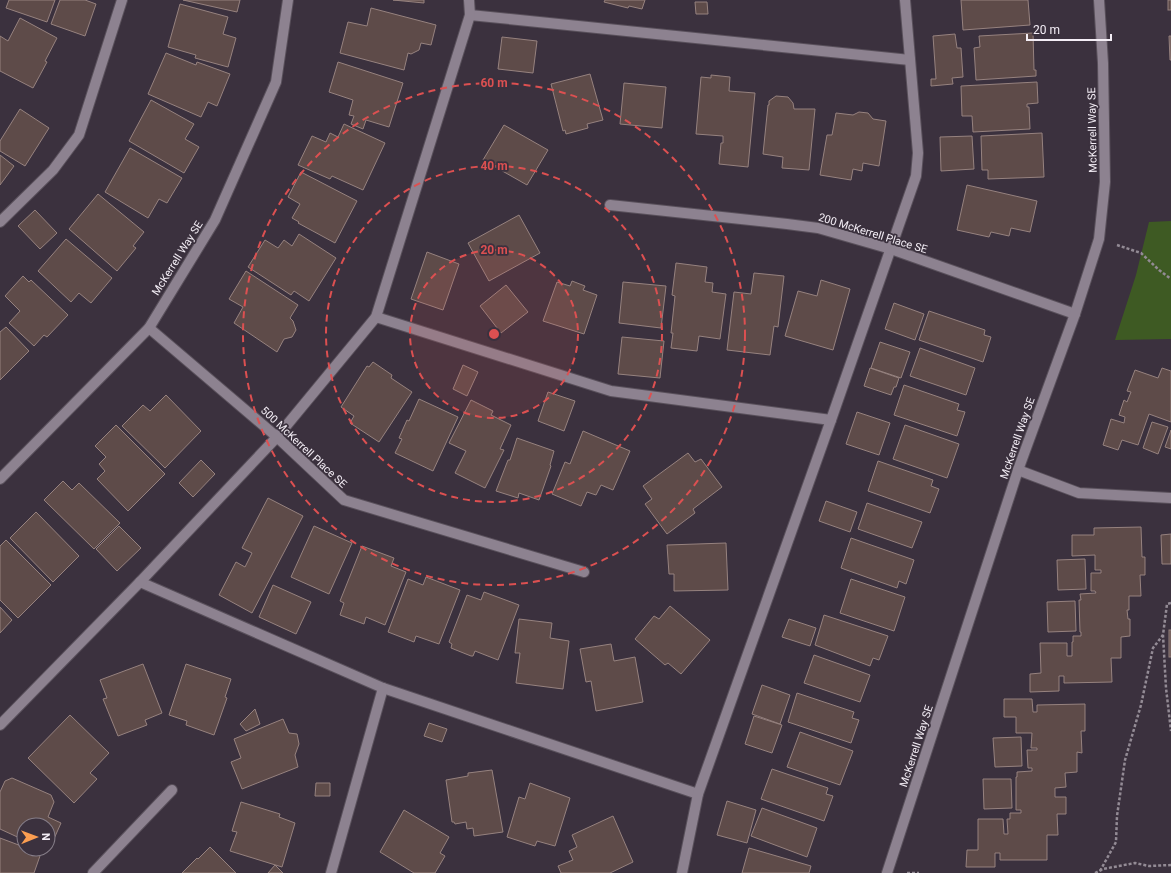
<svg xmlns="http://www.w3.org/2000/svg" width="1171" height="873" font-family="Roboto,sans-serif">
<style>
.green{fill:#3e5a23}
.building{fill:#5e4b49;stroke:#96827f}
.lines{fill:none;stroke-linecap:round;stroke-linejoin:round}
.lane-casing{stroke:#59505b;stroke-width:12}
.street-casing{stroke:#59505b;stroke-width:12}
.path{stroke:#938b95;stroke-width:2.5;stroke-dasharray:3 2;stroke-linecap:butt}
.lane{stroke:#8d8290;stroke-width:10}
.street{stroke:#8d8290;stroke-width:10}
.ring{fill:none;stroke:#dc5051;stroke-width:2;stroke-dasharray:7 5}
.labels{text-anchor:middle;stroke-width:3.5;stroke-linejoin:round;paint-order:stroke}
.street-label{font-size:11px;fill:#f4eef6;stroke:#3b313e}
.centre{fill:#dc5051;stroke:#3b313e;stroke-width:2}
.ring-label{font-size:12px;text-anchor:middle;font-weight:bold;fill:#dc5051;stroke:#3b313e;stroke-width:3.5;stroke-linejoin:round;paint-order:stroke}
</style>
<rect width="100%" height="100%" fill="#3b313e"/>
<!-- green -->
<polygon class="green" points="1171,221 1171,339 1115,340 1136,275 1149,222"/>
<!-- building -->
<g class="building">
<polygon points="9,0 55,0 47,22 6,8"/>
<polygon points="60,0 85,0 96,4 85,36 51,24"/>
<polygon points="183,0 240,0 237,12"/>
<polygon points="393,0 424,0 424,3"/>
<polygon points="605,0 645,0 642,9 629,6 628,8 604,2"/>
<polygon points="961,0 1028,0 1030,25 963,30"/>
<rect x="1168" y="0" width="3" height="10"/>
<polygon points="695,2 707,2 708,14 696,14"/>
<polygon points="180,4 228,17 223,34 236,38 228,67 195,58 196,55 168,47"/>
<polygon points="371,8 436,25 431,45 421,43 419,50 411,54 408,53 404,70 340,53 348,22 367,26"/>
<polygon points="20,18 57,38 45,61 47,62 33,88 0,71 0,36 8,41"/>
<polygon points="1033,33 1034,70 1036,70 1036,76 976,80 974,48 980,47 979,36"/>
<polygon points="955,34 957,48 961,48 963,77 952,78 953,84 931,86 931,79 936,79 933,36"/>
<polygon points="1169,36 1171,36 1171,60 1170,60"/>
<polygon points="502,37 537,41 533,73 498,69"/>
<polygon points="166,53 196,65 197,62 230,74 217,106 208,102 201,117 148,94"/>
<polygon points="338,62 403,83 389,127 366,120 363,129 351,124 354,116 349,115 353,100 329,92"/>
<polygon points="590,74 603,120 587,124 588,128 566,134 565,130 563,131 551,84"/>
<polygon points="711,75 730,77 729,91 755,93 748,167 719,164 721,143 723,143 723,136 696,134 701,77 711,78"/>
<polygon points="1037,82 1038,103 1027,104 1027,107 1029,107 1030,129 973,132 972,116 962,116 961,86"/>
<polygon points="624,83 666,87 662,128 620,124"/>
<polygon points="776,96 788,97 793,103 794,109 815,109 809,170 782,168 783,157 763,154 768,105 769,105 769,101"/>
<polygon points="151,100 194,124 185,139 199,147 184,173 129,141"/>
<polygon points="20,109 49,128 25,166 0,151 0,141"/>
<polygon points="859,112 868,113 873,119 886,121 879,166 863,163 862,171 853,169 851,180 820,175 827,135 832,135 836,113 853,115"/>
<polygon points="344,124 385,143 363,190 332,176 330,179 298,165 312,136 326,142 330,133 338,137"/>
<polygon points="504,125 548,150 527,185 483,160"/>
<polygon points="1042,133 1044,177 988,179 988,170 982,170 981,136"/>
<polygon points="972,136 974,169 941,171 940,137"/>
<polygon points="130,148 182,178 167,203 159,199 148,218 105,192"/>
<polygon points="0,155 14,166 0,185"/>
<polygon points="301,172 357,201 335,243 298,223 299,222 292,218 300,204 288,197"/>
<polygon points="967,185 1037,201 1030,232 1011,228 1009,236 991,232 989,237 957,230"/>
<polygon points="98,194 144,232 133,246 136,248 117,271 69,229"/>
<polygon points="35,210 57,233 40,249 18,226"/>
<polygon points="519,215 540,253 489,281 468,243"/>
<polygon points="299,234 336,258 309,301 294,291 291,295 248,267 265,240 278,248 284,240 292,246"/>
<polygon points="66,239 112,278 91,303 79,293 71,302 38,271"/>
<polygon points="427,252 459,264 443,310 411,299"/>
<polygon points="676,263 707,267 705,282 713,283 712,292 726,294 720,339 699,336 697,351 671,348 673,333 671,333 675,296 672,295"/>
<polygon points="246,271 298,305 290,318 293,321 296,330 292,337 284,339 277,352 234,323 243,307 229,299"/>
<polygon points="754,273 784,276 778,327 774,326 770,355 727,350 734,292 751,294"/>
<polygon points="23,276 29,282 31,280 68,315 47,337 44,335 34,346 9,323 20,311 5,296"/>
<polygon points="821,280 850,289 833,350 785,336 798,291 817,296"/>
<polygon points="572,281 585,286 583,290 597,295 584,334 543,321 557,282 570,286"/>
<polygon points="623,282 666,286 661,328 619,323"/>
<polygon points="506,285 528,312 501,333 480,306"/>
<polygon points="894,303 924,314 915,340 885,329"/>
<polygon points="929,311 985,330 984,335 991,337 983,362 919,340"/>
<polygon points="6,327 29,351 0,380 0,332"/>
<polygon points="622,337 664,341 660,378 618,374"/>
<polygon points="880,342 910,352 901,378 871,368"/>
<polygon points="920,348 975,368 966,395 910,376"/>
<polygon points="373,362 392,375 391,378 412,392 379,442 350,423 354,416 341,407 367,366 369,367"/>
<polygon points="463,365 478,372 467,396 453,389"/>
<polygon points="870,368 899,378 896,387 894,387 891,395 864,386"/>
<polygon points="1162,368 1171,371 1171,422 1149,414 1138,445 1122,440 1118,450 1103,445 1111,419 1124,423 1125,417 1119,415 1124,400 1127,402 1131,392 1127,391 1135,370 1158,378"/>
<polygon points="904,385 959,404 957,410 965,412 957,436 894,415"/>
<polygon points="548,392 575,401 564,431 538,421"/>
<polygon points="166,395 201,431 165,468 122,426 143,405 150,411"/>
<polygon points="419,399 458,417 433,471 395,453 402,439 399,438 407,420 409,421"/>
<polygon points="471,400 493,411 491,415 511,425 500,449 504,450 485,488 455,473 466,451 449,443"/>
<polygon points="857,412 890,423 879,455 846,444"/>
<polygon points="1152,422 1168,427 1158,454 1143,448"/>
<polygon points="116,425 165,474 128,511 97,479 105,471 99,464 106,457 95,446"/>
<polygon points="905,425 959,444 947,478 893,459"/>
<polygon points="1171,430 1171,449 1165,447"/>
<polygon points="583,431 630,451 613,490 601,485 596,495 587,492 581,506 552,494 565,462 570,464"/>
<polygon points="517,438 554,451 550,465 551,466 539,500 519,493 518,498 496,491 508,460 510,460"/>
<polygon points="688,453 695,462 701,459 722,487 693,509 695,513 667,534 645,504 652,499 643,486"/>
<polygon points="201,460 215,474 193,497 179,483"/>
<polygon points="878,461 933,480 931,486 939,489 930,513 868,491"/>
<polygon points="63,481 72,490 79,483 120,523 94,549 44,500"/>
<polygon points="268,498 303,516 252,613 219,595 236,562 245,567 252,553 242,548"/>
<polygon points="826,501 857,512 850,532 819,521"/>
<polygon points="867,503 922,522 912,548 858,529"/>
<polygon points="36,512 79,556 53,582 10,538"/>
<polygon points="119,526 141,548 117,571 96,549"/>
<polygon points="314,526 352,543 329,594 291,577"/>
<polygon points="1141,527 1142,557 1145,557 1145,575 1140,575 1141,596 1129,596 1129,610 1127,610 1128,619 1130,619 1130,636 1121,637 1121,658 1111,658 1112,682 1064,683 1064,676 1059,676 1059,691 1030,692 1030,674 1041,673 1040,643 1067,643 1067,656 1072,656 1072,642 1073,642 1073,636 1081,636 1081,632 1080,632 1079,600 1081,600 1080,594 1096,593 1095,591 1091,591 1091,573 1101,573 1101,570 1095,570 1095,555 1072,556 1072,535 1094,535 1094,528"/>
<polygon points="1171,534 1171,564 1162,564 1161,535"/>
<polygon points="851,538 914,560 906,584 899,581 897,588 841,568"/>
<polygon points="6,540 51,585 18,618 0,600 0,546"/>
<polygon points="726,543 728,590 674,591 674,574 669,574 667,545"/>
<polygon points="362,546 394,558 391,566 406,572 385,625 366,617 364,624 340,615 344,603 340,601"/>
<polygon points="1085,559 1086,589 1058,590 1057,560"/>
<polygon points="426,577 460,590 439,644 416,636 414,642 388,632 408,579 423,585"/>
<polygon points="851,579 905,597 894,631 840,613"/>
<polygon points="273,585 311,602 296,634 259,617"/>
<polygon points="484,592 519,605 498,660 475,651 473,656 471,656 451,648 452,644 449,642 467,595 481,600"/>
<polygon points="1075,601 1076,631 1048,632 1047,602"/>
<polygon points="670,606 710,640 681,674 668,663 665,665 635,639 654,616 659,619"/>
<polygon points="0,607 12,620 0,633"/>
<polygon points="824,615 888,636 879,660 873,658 870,666 815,645"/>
<polygon points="519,619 552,623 550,638 569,641 563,689 516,683 520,653 515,653"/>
<polygon points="789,619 816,628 810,646 782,637"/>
<rect x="1169" y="630" width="2" height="27"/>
<polygon points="611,644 614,661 635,657 643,702 596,711 591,681 586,682 580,649"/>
<polygon points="814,655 870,675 860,702 804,683"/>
<polygon points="143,664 162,713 145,720 147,725 118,736 103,699 107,698 100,680"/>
<polygon points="186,664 231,679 225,697 227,698 214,735 186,725 187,721 169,715"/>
<polygon points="762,685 790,695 780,724 752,714"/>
<polygon points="797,693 854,712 852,718 859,720 851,743 788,722"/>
<polygon points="1004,699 1032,699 1033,712 1037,712 1037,705 1085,704 1085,731 1081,731 1082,753 1077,752 1077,772 1065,773 1066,787 1055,788 1055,797 1066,797 1066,814 1057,814 1058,835 1047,835 1047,860 1000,860 1000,853 995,853 995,867 966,867 967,850 978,850 978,819 1003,819 1004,834 1008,834 1007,819 1010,819 1010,813 1021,813 1021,810 1016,810 1016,777 1017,777 1017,772 1032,771 1032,768 1028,768 1027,750 1037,750 1037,748 1031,748 1032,733 1016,733 1016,717 1004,717"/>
<polygon points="255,709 260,724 246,731 240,724"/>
<polygon points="70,715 109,753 90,773 97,779 74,803 28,758"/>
<polygon points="754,716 782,725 772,753 745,744"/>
<polygon points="283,719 289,733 297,734 299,744 295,755 298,767 242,789 231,762 241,758 234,739"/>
<polygon points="429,723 447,729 442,742 424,736"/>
<polygon points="800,732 853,751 840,785 787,767"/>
<polygon points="1021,737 1022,766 995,767 993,738"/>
<polygon points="772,769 828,788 826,794 833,796 824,821 761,799"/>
<polygon points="492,770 503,832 474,836 473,828 467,829 466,822 455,824 454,822 452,822 446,780 468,776 468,773"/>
<polygon points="12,778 51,795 54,802 48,817 61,823 49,850 45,849 48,849 48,825 24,825 24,840 0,829 0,792 5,781"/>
<polygon points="983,779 1011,779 1012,808 984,809"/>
<polygon points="316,783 330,783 330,796 315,796"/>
<polygon points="530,783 570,798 555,846 537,841 535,846 507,837 519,797 525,799"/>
<polygon points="727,801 756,810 747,843 717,835"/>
<polygon points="241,802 280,814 279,817 295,823 282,867 230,851 237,832 232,831"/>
<polygon points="762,808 817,828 807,857 751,836"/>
<polygon points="404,810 449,837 440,853 445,856 435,873 414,873 380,852"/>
<polygon points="613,816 633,862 610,873 561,873 558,866 573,860 569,851 577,847 572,835"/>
<polygon points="0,838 24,847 24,849 31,849 41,853 34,873 0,873"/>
<polygon points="210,847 236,873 182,873 197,858 198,859"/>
<polygon points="749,848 811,866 809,873 742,873"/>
<polygon points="275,865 283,873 268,873"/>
</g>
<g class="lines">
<defs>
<g id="lane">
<polyline points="470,15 910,60"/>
<polyline points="0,222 53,170 79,135 122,0"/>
<polyline points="376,317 611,391 831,420"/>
<polyline points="140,582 383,688 698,794"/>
<polyline points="0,725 140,582 277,437 376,317 470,15 469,0"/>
<polyline points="331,873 383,688"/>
<polyline points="682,873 698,794 831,420 916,176 918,153 905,0"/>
</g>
<g id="street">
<polyline points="610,205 787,224 818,228 891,249 1075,314"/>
<polyline points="149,328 277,437 344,500 584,572"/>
<polyline points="1018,470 1079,493 1171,498"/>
<polyline points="0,479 149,328 215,220 276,82 288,0"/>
<polyline points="93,873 172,790"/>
<polyline points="887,873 1018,470 1075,314 1099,239 1105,182 1103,63 1099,0"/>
</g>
</defs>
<!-- lane casing -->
<use href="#lane" class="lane-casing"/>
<!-- street casing -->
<use href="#street" class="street-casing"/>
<!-- path -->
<g class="path">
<polyline points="1117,245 1141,253 1159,270 1171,279"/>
<polyline points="1171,603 1167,604 1163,635 1166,688 1171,731"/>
<polyline points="1100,871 1116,842 1117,816 1125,760 1141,705 1153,648 1163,635"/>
<polyline points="907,873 919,873"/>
<polyline points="1095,873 1103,869 1135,863 1149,866 1171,865"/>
</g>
<!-- lane -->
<use href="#lane" class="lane"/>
<!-- street -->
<use href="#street" class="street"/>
</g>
<!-- distance rings -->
<circle cx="494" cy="334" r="84" fill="#dc5051" fill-opacity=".12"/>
<g class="ring">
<circle cx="494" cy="334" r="84"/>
<circle cx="494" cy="334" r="168"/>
<circle cx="494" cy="334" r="251"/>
</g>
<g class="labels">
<!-- street labels -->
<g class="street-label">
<text transform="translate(1092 130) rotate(-91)" y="4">McKerrell Way SE</text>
<text transform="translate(873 233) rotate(17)" y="4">200 McKerrell Place SE</text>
<text transform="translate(177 258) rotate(-58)" y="4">McKerrell Way SE</text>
<text transform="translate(1017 438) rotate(-71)" y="4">McKerrell Way SE</text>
<text transform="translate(304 447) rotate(43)" y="4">500 McKerrell Place SE</text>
<text transform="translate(916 746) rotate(-72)" y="4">McKerrell Way SE</text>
</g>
</g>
<circle cx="494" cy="334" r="6" class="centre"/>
<g class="ring-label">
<text x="494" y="87">60 m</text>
<text x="494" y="170">40 m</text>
<text x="494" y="254">20 m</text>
</g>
<!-- north arrow -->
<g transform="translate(36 837) rotate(89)"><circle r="19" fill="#3b313e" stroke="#857d88"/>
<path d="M0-3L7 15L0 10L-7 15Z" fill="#fb9e51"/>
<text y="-6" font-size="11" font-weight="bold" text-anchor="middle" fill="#f4eef6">N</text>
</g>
<!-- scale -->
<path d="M1027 34v6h84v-6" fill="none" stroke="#f4eef6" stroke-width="2"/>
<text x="1033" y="34" font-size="12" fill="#f4eef6" stroke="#3b313e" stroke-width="3" paint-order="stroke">20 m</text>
</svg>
